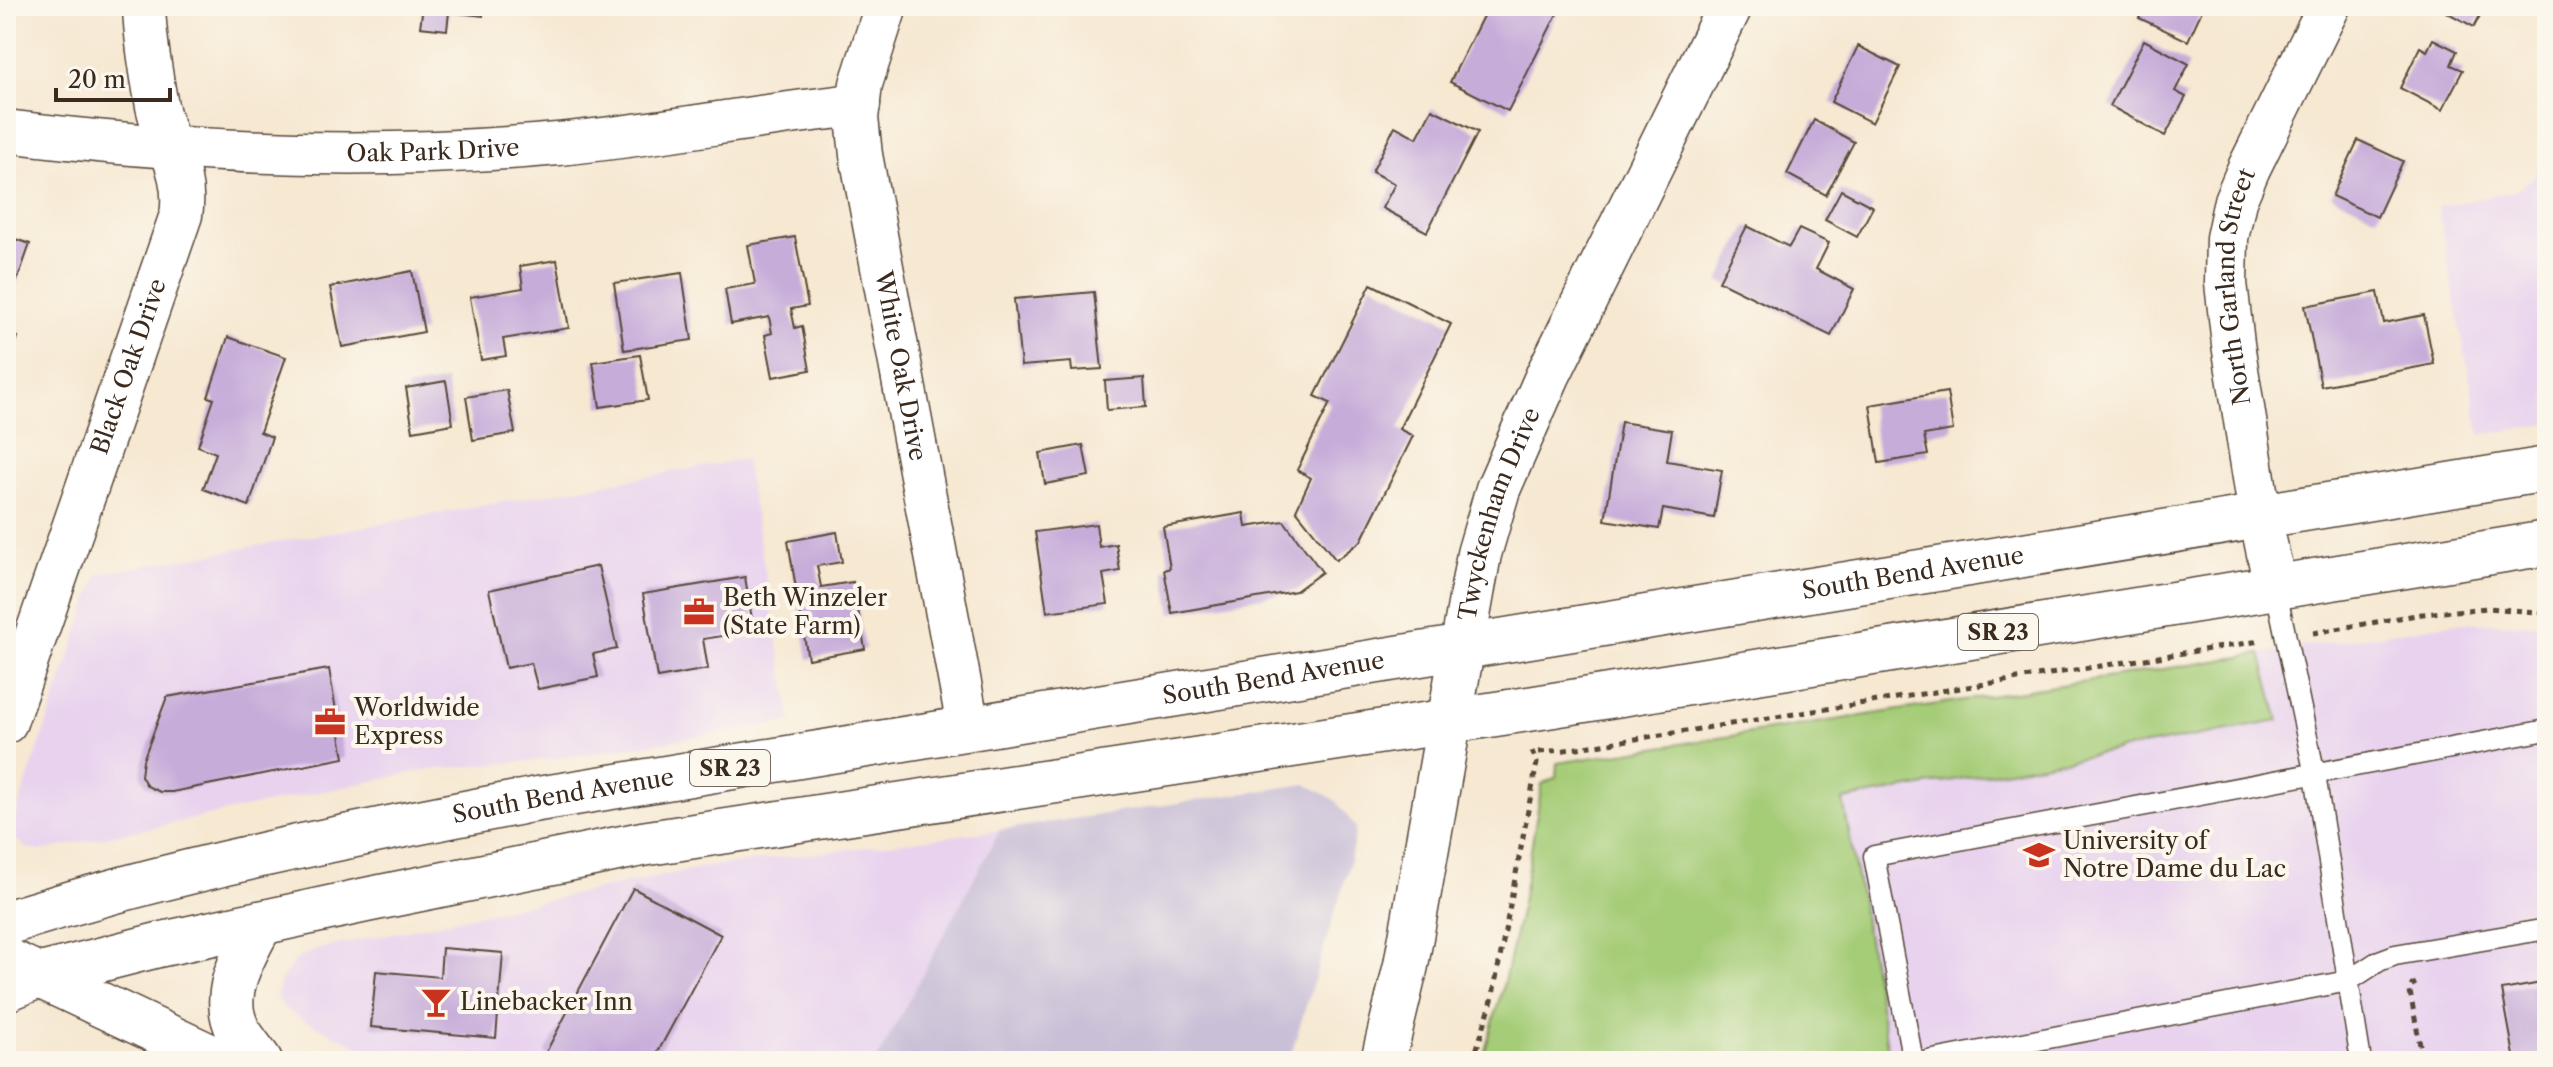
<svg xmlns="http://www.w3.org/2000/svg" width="2553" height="1067" font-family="'Libre Caslon Text',serif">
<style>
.built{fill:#e8d2ee}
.industrial{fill:#c9bfd7}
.green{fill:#a5cc77;stroke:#707b4a;stroke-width:2}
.building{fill:#c6acd9}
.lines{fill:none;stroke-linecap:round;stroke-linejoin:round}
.lane-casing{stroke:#574639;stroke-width:23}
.street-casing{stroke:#574639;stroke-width:45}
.secondary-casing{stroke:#574639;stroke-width:47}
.primary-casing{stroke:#574639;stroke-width:47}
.path{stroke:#574639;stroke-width:5;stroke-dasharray:6 6;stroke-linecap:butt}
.lane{stroke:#fff;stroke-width:20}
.street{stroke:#fff;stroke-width:42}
.secondary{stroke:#fff;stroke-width:44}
.primary{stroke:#fff;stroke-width:44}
.labels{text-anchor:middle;stroke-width:8;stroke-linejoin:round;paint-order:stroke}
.shield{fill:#fbf7ec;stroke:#75685c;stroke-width:2}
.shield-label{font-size:22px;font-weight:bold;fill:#3b2a1e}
.street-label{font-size:24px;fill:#3b2a1e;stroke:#fbf7ec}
.poi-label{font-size:24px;fill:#3b2a1e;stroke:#fbf7ec;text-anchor:start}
</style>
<rect width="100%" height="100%" fill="#fbf7ec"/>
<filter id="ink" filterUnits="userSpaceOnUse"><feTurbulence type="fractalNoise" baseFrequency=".0125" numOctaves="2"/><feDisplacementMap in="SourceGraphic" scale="16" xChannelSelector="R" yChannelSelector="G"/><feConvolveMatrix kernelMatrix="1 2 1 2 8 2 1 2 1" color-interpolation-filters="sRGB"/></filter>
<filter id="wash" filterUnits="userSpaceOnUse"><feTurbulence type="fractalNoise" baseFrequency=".006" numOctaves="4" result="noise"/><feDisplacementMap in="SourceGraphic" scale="32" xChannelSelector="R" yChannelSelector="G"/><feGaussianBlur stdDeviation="1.8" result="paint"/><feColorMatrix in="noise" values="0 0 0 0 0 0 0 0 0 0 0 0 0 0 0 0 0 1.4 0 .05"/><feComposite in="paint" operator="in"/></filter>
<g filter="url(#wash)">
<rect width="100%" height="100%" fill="#f6e8d1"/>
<!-- built -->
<g class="built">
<polygon points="2547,150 2547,424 2480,435 2438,207 2515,191 2534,177"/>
<polygon points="745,459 792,722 553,759 425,770 40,851 26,848 15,839 11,828 98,574"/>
<polygon points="2462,622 2547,625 2547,1061 1482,1061 1502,990 1521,908 1542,784 1556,777 1557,763"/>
<polygon points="1000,830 876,1061 390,1061 307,1022 284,1008 277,996 281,980 290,967 299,957 318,949 699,868"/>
</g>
<!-- industrial -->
<polygon class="industrial" points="1306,784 1335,800 1356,828 1349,866 1289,1061 876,1061 1000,830"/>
<!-- green -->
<polygon class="green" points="2261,654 2279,721 1843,800 1890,1061 1482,1061 1502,990 1521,908 1542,784 1556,777 1557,763"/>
<g id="blocks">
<!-- building -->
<g class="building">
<polygon points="423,6 484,6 483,16 449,12 447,30 420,27"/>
<polygon points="1488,6 1561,6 1508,111 1450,82"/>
<polygon points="2144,6 2204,6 2188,41 2139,18"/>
<polygon points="2435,6 2485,6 2474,27"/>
<polygon points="2433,39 2457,51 2451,65 2463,70 2442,110 2400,88 2420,47 2427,51"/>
<polygon points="2144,40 2189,64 2175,91 2186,97 2165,136 2110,106"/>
<polygon points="1858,46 1900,67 1872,123 1831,102"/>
<polygon points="1432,109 1478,132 1427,232 1382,208 1395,184 1372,172 1395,126 1417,138"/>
<polygon points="1814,120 1854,142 1826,195 1787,174"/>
<polygon points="2358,140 2403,161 2377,217 2332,196"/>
<polygon points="1841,190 1873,207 1857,237 1825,220"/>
<polygon points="1747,226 1789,247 1799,229 1829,243 1816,269 1854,289 1831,336 1719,281"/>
<polygon points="6,236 30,244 6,312"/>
<polygon points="795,237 808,306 791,309 795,328 802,326 810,370 773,377 765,335 772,333 769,317 731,324 725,289 755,284 748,245"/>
<polygon points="557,260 569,328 503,339 506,356 481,360 470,297 523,288 520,266"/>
<polygon points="412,271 424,332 342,347 330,287"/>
<polygon points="682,273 692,340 624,350 614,283"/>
<polygon points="1371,284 1451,324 1399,429 1413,436 1361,541 1336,560 1296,510 1311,478 1297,470 1330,403 1315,396"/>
<polygon points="1094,292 1102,369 1072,371 1071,362 1021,366 1014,299"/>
<polygon points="2378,292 2384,323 2424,315 2434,364 2321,386 2305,306"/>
<polygon points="6,332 18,337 6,371"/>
<polygon points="228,337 286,357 260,432 272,437 249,506 203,489 216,453 198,446 214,399 208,397"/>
<polygon points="640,355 648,400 600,407 593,362"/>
<polygon points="1144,378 1146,407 1107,410 1105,381"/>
<polygon points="446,381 453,424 413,431 406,388"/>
<polygon points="507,390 515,433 473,440 466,397"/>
<polygon points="1947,392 1953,430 1924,435 1928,455 1879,463 1870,405"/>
<polygon points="1621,422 1672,430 1667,461 1722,470 1714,518 1663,509 1659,529 1605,520"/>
<polygon points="1083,445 1089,476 1045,484 1040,453"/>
<polygon points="1244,513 1246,527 1284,521 1322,572 1296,591 1172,613 1164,570 1170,568 1163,527"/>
<polygon points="1096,524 1099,547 1116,544 1120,571 1103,574 1108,604 1047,612 1035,532"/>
<polygon points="837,532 842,562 817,566 821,587 853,582 865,649 808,659 788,541"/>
<polygon points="598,566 617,649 593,654 598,677 538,689 531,663 506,668 489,590"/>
<polygon points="745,577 754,631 703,639 708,669 657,678 643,594"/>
<polygon points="329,669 344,758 172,792 160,792 147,786 141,776 143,760 167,697"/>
<polygon points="633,888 721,935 653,1061 558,1061 545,1054"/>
<polygon points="442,948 503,953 496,1038 371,1027 376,971 440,977"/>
<polygon points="2547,982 2547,1061 2515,1061 2502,990"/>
</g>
</g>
</g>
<g filter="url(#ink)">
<use href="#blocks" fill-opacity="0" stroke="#574639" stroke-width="2"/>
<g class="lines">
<defs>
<g id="lane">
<polyline points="2275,586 2315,775 2361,1061"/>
<polyline points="1913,1061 1874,856 2547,730"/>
<polyline points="1928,1061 2348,981 2379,961 2395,955 2547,929"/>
</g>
<g id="street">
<path id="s1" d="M 886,6 L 861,84 L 857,118 L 861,155 L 968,726"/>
<path id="s2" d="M 6,131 C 189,154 374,161 558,144 C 659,135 759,114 859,105"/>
<path id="s3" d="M 2275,586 L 2260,516 L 2233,344 L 2226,283 L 2227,238 L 2235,201 L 2249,168 L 2329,6"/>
<path id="s4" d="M 6,722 L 181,215 C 188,175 165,143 157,106 C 151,74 145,38 144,6"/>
</g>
<g id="secondary">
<polyline points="6,960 220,1061"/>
<path d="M 260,1061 C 253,1051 244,1041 238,1030 C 219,994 244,955 261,923"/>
<path id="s5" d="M 1383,1061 L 1406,965 L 1479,554 L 1498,489 L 1548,375 L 1730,6"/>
</g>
<g id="primary">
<path id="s6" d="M 6,923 C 177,868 356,834 532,800 L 2547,469"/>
<polyline points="6,989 41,975 158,945 366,900 642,844 1535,708 2547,543"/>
</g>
</defs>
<!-- lane casing -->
<use href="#lane" class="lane-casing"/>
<!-- street casing -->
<use href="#street" class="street-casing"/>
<!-- secondary casing -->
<use href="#secondary" class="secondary-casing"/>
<!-- primary casing -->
<use href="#primary" class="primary-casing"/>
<!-- path -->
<g class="path">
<polyline points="2313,633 2422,614 2488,608 2547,613"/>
<polyline points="1539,752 1565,750 2260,641"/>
<polyline points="2416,983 2412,985 2410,992 2423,1061"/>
<polyline points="1473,1061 1492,1000 1537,763 1532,751"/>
</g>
<!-- lane -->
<use href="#lane" class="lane"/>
<!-- street -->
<use href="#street" class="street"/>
<!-- secondary -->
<use href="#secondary" class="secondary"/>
<!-- primary -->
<use href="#primary" class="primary"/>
</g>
</g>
<!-- icons -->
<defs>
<symbol id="office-bare" viewBox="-9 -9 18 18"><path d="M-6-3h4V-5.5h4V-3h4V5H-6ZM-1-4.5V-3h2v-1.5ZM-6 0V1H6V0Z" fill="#c8321e" stroke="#fbf7ec" stroke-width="2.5" paint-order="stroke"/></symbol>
<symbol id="university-bare" viewBox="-9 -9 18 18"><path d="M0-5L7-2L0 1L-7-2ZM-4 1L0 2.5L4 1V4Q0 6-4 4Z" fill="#c8321e" stroke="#fbf7ec" stroke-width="2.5" paint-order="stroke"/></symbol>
<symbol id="bar-bare" viewBox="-9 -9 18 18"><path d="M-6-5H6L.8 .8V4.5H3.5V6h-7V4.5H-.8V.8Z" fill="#c8321e" stroke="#fbf7ec" stroke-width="2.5" paint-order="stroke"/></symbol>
</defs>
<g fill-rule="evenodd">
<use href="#office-bare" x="677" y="590" width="44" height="44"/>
<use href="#office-bare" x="308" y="700" width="44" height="44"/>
<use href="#university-bare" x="2017" y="833" width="44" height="44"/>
<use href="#bar-bare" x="414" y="980" width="44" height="44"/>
</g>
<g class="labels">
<!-- shield labels -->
<g class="shield">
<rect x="1958" y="614" width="80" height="36" rx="6"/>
<rect x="690" y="750" width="80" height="36" rx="6"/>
</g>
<g class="shield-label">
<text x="1998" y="640">SR 23</text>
<text x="730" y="776">SR 23</text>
</g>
<!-- street labels -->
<g class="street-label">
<text dy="8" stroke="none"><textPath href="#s2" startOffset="428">Oak Park Drive</textPath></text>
<text dy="8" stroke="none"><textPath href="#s3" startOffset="304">North Garland Street</textPath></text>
<text dy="8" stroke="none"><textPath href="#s1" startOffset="368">White Oak Drive</textPath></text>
<text dy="8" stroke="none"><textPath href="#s4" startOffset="376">Black Oak Drive</textPath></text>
<text dy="8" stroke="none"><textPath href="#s5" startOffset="560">Twyckenham Drive</textPath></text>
<text dy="8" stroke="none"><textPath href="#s6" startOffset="1940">South Bend Avenue</textPath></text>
<text dy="8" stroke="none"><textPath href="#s6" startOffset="1292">South Bend Avenue</textPath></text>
<text dy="8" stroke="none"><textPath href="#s6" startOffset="572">South Bend Avenue</textPath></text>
</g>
<!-- poi labels -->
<g class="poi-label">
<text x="723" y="606">Beth Winzeler<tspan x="723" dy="28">(State Farm)</tspan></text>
<text x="354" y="716">Worldwide<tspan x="354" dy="28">Express</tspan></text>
<text x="2063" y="849">University of<tspan x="2063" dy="28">Notre Dame du Lac</tspan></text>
<text x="460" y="1010">Linebacker Inn</text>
</g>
</g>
<!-- margin -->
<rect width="2553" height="1067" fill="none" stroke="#fbf7ec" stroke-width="32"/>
<!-- scale -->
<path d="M56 88v12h114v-12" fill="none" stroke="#3b2a1e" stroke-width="4"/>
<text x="68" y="88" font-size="24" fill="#3b2a1e" stroke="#fbf7ec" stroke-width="6" paint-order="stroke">20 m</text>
</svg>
